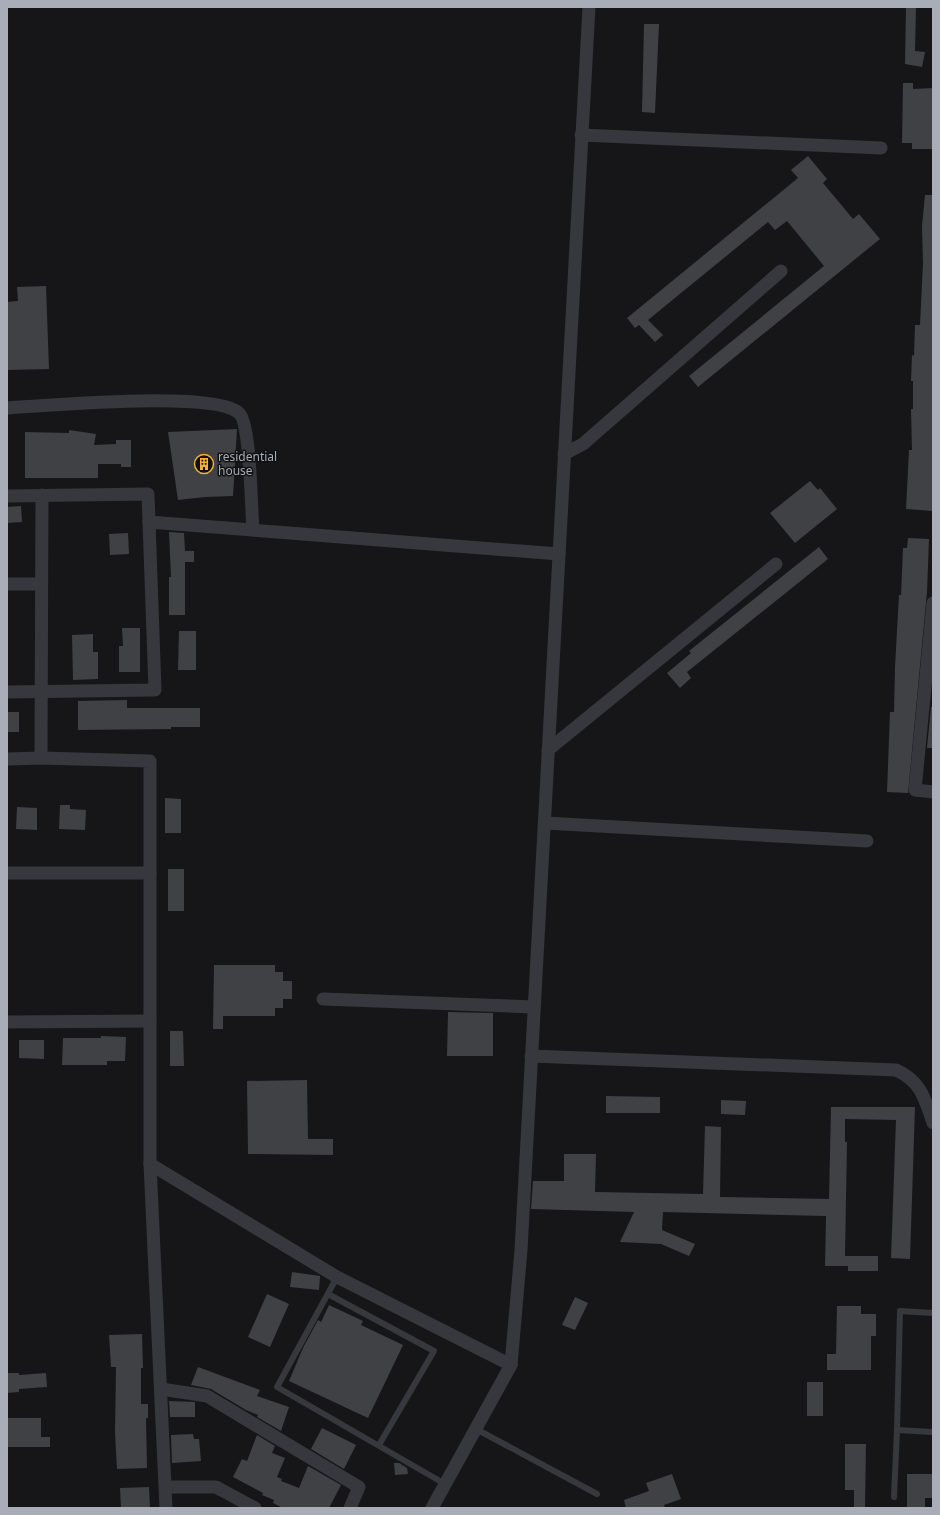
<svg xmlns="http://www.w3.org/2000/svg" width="940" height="1515" font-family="'Noto Sans',sans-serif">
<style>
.building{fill:#404145}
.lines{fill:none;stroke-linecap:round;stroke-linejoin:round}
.service{stroke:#37383d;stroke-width:6}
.minor{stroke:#37383d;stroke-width:13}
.labels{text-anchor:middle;stroke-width:3;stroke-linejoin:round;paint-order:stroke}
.poi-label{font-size:12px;fill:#a8adb8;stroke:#111113;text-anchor:start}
</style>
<rect width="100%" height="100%" fill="#161618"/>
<!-- building -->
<g class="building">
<polygon points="906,7 916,7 915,51 925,52 922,67 905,64"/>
<polygon points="644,24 659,24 655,113 642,112"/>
<polygon points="903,83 913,83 913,89 933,88 933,149 912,149 912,143 902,143"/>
<polygon points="808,156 827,179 823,183 853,219 859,214 880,239 698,387 689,376 824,266 787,221 775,230 768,222 648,320 663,335 655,342 639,325 635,328 627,318 798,178 791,170"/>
<polygon points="925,195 933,195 933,511 906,509 909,450 912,450 911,409 913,409 913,381 911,381 912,355 914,356 915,325 920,325 923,263 922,226"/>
<polygon points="46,286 49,369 7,370 7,302 18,301 17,287"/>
<polygon points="237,429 233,496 205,497 178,500 168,432"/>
<polygon points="69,430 96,434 94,445 116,444 116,440 131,440 131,467 121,467 121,464 98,464 98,478 25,478 25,432 69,433"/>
<polygon points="810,481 818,490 820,488 837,509 795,543 770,513"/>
<polygon points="21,506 22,522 7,523 7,507"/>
<polygon points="169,532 184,533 185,551 194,551 194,562 185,562 185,615 169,615 169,577 171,577"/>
<polygon points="128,533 129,554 110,555 109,534"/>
<polygon points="908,538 929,539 927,592 908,793 887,792 890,712 894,712 895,667 899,595 901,595 903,548 907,548"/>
<polygon points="819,547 828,559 687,672 691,678 680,688 667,673 691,653 689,651"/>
<polygon points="122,628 140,628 140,672 119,672 119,646 123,646"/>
<polygon points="179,631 196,631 196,670 178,670"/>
<polygon points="93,634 93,652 98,652 98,679 73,680 72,635"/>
<polygon points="127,700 127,708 200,708 200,727 171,727 171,729 78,730 78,701"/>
<polygon points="931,707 933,707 933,748 927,748"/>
<rect x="7" y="712" width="12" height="20"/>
<polygon points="165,798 181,799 181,833 165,833"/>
<polygon points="60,805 70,805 70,809 86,810 85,830 59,829"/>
<polygon points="17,807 37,808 37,830 16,829"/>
<rect x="168" y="869" width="16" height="42"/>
<polygon points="214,965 275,965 275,972 283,972 283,981 292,981 292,999 283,999 283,1008 275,1008 275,1016 223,1016 223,1029 213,1029"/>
<polygon points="448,1012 493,1013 493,1056 447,1056"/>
<polygon points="170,1031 183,1031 184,1066 170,1066"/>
<polygon points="101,1036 126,1037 125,1061 107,1061 107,1065 62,1065 63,1038 101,1038"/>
<polygon points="19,1040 44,1040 44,1059 19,1058"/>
<polygon points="307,1080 308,1139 333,1139 333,1155 248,1154 247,1081"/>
<polygon points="606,1096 660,1097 660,1113 606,1113"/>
<polygon points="721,1100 746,1101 745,1115 721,1114"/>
<polygon points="831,1107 915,1107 910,1259 891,1258 896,1120 845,1119 845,1142 847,1142 845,1256 878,1256 878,1271 848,1271 848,1266 825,1266 826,1216 663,1212 662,1230 695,1244 689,1256 661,1244 620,1242 634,1212 531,1209 533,1181 564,1181 564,1154 596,1154 595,1192 703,1194 705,1126 721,1127 720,1197 829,1199"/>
<polygon points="292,1272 320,1276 319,1290 290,1287"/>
<polygon points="267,1294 289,1304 270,1347 248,1337"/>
<polygon points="575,1297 588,1303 575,1330 562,1325"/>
<polygon points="329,1305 363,1321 361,1325 403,1345 368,1418 289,1381 303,1348 318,1320 321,1322"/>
<polygon points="837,1306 861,1306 861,1314 876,1314 876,1336 871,1336 871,1370 827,1370 827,1354 836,1354"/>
<polygon points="142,1334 143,1368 141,1368 141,1404 148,1404 148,1418 146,1418 147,1468 117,1469 115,1433 116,1367 111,1367 109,1335"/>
<polygon points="198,1367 260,1390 257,1396 289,1407 281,1431 257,1417 258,1415 246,1410 211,1389 191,1385"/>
<polygon points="7,1373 19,1373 19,1375 46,1373 47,1387 19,1389 19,1392 7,1393"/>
<rect x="807" y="1382" width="16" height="34"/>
<polygon points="169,1401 195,1402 195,1417 170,1417"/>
<polygon points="7,1418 41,1418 41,1437 50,1437 50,1447 7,1447"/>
<polygon points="322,1428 356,1445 344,1469 311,1449"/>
<polygon points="193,1434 194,1439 199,1439 201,1461 172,1463 171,1435"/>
<polygon points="257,1435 275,1446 272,1453 285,1458 277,1477 282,1479 281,1481 299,1488 308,1466 341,1485 329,1508 283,1508 273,1503 274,1500 262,1495 263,1493 233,1477 242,1459 247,1461"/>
<polygon points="845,1444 866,1444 865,1508 854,1508 854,1490 845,1490"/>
<polygon points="394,1463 399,1463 407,1468 408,1474 395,1475"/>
<polygon points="672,1474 681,1499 664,1505 665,1508 626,1508 624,1500 649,1491 646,1483"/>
<polygon points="907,1474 933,1474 933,1498 925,1498 925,1508 907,1508"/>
<polygon points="149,1487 150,1508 121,1508 120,1488"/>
</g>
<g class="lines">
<!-- service -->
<g class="service">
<polyline points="337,1277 277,1387 445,1484"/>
<polyline points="328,1294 434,1351 379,1445"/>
<polyline points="933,1313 900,1311 897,1430 933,1432"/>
<polyline points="476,1429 597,1494"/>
<polyline points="894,1497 897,1430"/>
</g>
<!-- minor -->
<g class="minor">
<polyline points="581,135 881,148"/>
<path d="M 7,408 C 47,406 214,390 239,413 C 251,424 251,510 253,530"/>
<polyline points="564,454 583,444 781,271"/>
<polyline points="42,495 41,758 150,761 150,1164 337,1277 511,1365 521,1250 589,7"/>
<polyline points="7,496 148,494 149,522"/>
<polyline points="7,584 41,584"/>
<polyline points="933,603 915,790 933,792"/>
<polyline points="7,692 155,690 149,522 559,554"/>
<polyline points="548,750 776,564"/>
<polyline points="7,759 41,758"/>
<polyline points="545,823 867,841"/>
<polyline points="7,873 150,873"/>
<polyline points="323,999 534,1007"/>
<polyline points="7,1022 150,1021"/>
<path d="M 531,1056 L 896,1070 C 921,1081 925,1099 933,1123"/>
<polyline points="150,1164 166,1508"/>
<polyline points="161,1389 207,1396 359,1487 350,1508"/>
<polyline points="166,1487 216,1487 255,1508"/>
<polyline points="432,1508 511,1365"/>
</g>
</g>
<!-- icons -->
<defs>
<symbol id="building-ring" viewBox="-11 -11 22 22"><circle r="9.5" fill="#111113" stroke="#f2b134" stroke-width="1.5"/><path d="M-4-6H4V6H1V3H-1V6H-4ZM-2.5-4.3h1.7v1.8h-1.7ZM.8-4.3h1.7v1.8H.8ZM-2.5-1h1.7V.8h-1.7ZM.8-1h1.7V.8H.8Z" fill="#f2b134"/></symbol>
</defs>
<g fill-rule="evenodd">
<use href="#building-ring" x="193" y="453" width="22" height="22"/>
</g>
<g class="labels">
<!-- poi labels -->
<g class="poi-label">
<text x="218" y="461">residential<tspan x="218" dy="14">house</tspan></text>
</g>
</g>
<!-- border -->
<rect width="940" height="1515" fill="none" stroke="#a8adb8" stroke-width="16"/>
</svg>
